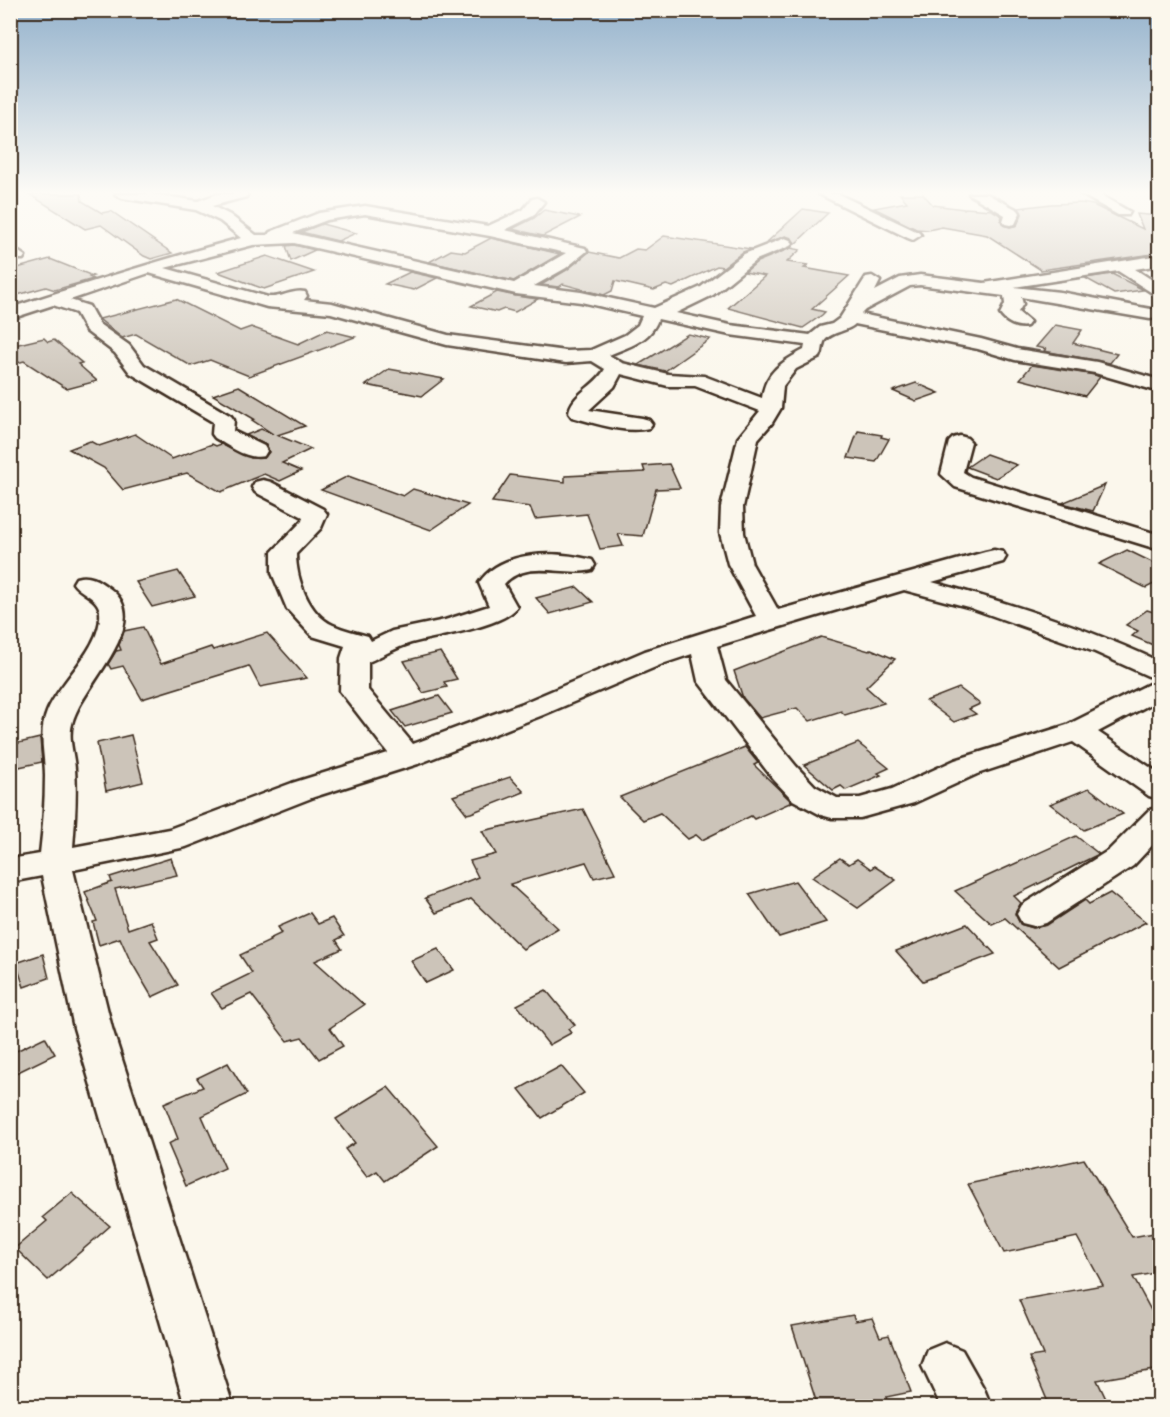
<svg xmlns="http://www.w3.org/2000/svg" width="1170" height="1417" font-family="Mali,sans-serif">
<style>
.building{fill:#ccc4b9;stroke:#3b2a1e;stroke-width:1.5}
.lines{fill:none;stroke-linecap:round;stroke-linejoin:round}
.minor-casing{stroke:#3b2a1e;stroke-width:5}
.minor{fill:#fbf7ec;fill-rule:evenodd}
</style>
<rect width="100%" height="100%" fill="#fbf7ec"/>
<filter id="ink" filterUnits="userSpaceOnUse"><feTurbulence type="fractalNoise" baseFrequency=".0167" numOctaves="2"/><feDisplacementMap in="SourceGraphic" scale="12" xChannelSelector="R" yChannelSelector="G"/><feConvolveMatrix kernelMatrix="1 2 1 2 8 2 1 2 1" color-interpolation-filters="sRGB"/></filter>
<g filter="url(#ink)">
<!-- building -->
<g class="building">
<polygon points="29,194 81,194 82,201 102,213 111,211 172,253 151,259 144,256 101,225 85,229"/>
<polygon points="900,194 923,194 933,205 964,209 965,208 992,210 1002,216 1001,220 1003,225 1010,227 1017,225 1022,214 1018,208 1051,204 1081,203 1093,205 1143,229 1137,214 1160,216 1160,253 1041,270 987,235 942,227 928,230 916,229 874,208 907,202"/>
<polygon points="803,209 828,213 795,244 792,238 786,236 766,243"/>
<polygon points="544,210 580,217 543,236 512,229 534,218"/>
<polygon points="322,224 356,233 338,241 301,232"/>
<polygon points="664,236 751,249 743,252 723,267 717,266 673,287 666,285 654,290 615,281 612,291 604,295 563,284 559,287 541,285 567,270 589,252 619,258 636,249 645,250"/>
<polygon points="491,238 560,254 514,281 429,262 451,250 465,252"/>
<polygon points="294,245 315,250 291,261 286,246"/>
<polygon points="791,248 800,250 787,262 808,265 804,268 849,276 812,309 825,312 822,315 803,328 728,308 765,276 745,272 757,262"/>
<polygon points="267,256 314,272 264,289 218,272"/>
<polygon points="50,259 93,276 89,277 93,279 55,290 46,287 10,297 10,270"/>
<polygon points="410,272 437,278 414,290 385,284"/>
<polygon points="1112,274 1142,289 1143,290 1114,294 1085,278"/>
<polygon points="497,292 516,296 538,299 515,312 504,309 497,312 471,306"/>
<polygon points="176,299 240,331 251,327 298,344 327,330 355,337 249,376 210,360 191,366 136,334 122,338 99,319"/>
<polygon points="1055,325 1082,330 1073,343 1117,354 1110,363 1044,351 1046,349 1036,347"/>
<polygon points="688,334 710,339 665,371 638,365"/>
<polygon points="44,338 48,342 54,340 82,363 78,364 97,381 67,389 24,361 10,365 10,346"/>
<polygon points="1032,365 1095,375 1100,377 1085,396 1020,379"/>
<polygon points="389,369 444,379 422,396 366,385"/>
<polygon points="916,383 939,393 916,401 893,391"/>
<polygon points="239,386 305,426 277,435 311,449 282,463 301,471 280,481 264,474 221,492 187,473 123,490 104,468 69,449 90,441 99,446 135,434 172,459 212,444 216,446 221,444 251,458 264,458 269,452 266,445 246,435 261,429 273,434 252,420 254,419 213,395"/>
<polygon points="858,431 882,435 881,437 889,439 876,462 848,458"/>
<polygon points="986,454 1017,465 996,478 967,467"/>
<polygon points="669,464 680,488 656,489 643,536 618,534 623,546 600,549 587,514 535,519 530,507 492,502 510,475 565,482 565,476 645,472 643,466"/>
<polygon points="348,476 403,496 413,489 468,505 431,530 321,490"/>
<polygon points="1105,485 1093,511 1062,503"/>
<polygon points="1127,550 1160,566 1160,581 1146,588 1099,564"/>
<polygon points="178,571 195,596 152,607 136,582"/>
<polygon points="577,587 593,602 550,614 536,598"/>
<polygon points="1147,610 1160,614 1160,648 1132,636 1138,631 1126,625"/>
<polygon points="143,627 161,664 211,647 213,650 267,633 307,678 260,687 249,666 142,699 123,666 111,669 108,664 116,651 121,650 119,645 124,631"/>
<polygon points="821,637 869,651 871,649 895,659 866,687 884,703 845,715 841,711 810,721 797,708 760,718 743,698 734,671"/>
<polygon points="440,652 457,679 444,682 447,687 423,693 404,661"/>
<polygon points="959,688 980,704 969,709 976,714 954,722 926,701"/>
<polygon points="439,696 452,713 405,727 392,711"/>
<polygon points="131,735 143,782 106,791 97,743"/>
<polygon points="40,738 42,762 10,769 10,745"/>
<polygon points="858,743 889,768 878,773 881,775 846,790 841,786 833,790 804,765"/>
<polygon points="745,747 758,763 754,765 792,802 754,819 751,816 702,840 696,835 688,839 660,813 643,820 620,797"/>
<polygon points="510,777 524,792 471,813 467,814 453,796"/>
<polygon points="1089,788 1123,814 1084,830 1050,804"/>
<polygon points="583,809 615,873 594,878 586,862 510,884 558,928 523,949 471,899 436,913 425,898 478,877 470,861 496,854 482,831"/>
<polygon points="1076,836 1099,854 1014,896 1021,903 1015,913 1020,924 1033,928 1047,925 1085,900 1089,904 1110,893 1146,922 1059,967 1005,918 992,924 955,891"/>
<polygon points="171,858 177,875 115,889 128,929 151,921 158,938 150,941 178,985 152,997 129,958 120,938 99,945 93,922 97,921 85,892 112,882 110,877"/>
<polygon points="840,858 849,864 857,859 871,869 874,866 896,880 858,908 812,877"/>
<polygon points="795,881 826,922 779,937 749,894"/>
<polygon points="310,913 318,924 332,918 344,936 336,940 342,949 315,961 364,1005 330,1028 343,1046 319,1059 302,1037 287,1041 251,994 222,1008 211,993 252,973 240,955 270,941 269,939 282,933 278,927"/>
<polygon points="967,924 995,954 923,981 896,951"/>
<polygon points="438,949 454,970 426,983 411,961"/>
<polygon points="43,954 49,978 24,987 16,963"/>
<polygon points="546,990 575,1025 568,1029 571,1033 549,1045 517,1005"/>
<polygon points="45,1037 55,1054 10,1076 10,1054"/>
<polygon points="228,1063 247,1094 202,1116 225,1168 186,1186 168,1144 178,1139 164,1103 203,1087 197,1078"/>
<polygon points="561,1066 584,1093 542,1118 519,1089"/>
<polygon points="388,1087 438,1146 385,1181 377,1171 367,1177 345,1149 355,1143 336,1119"/>
<polygon points="1084,1159 1132,1237 1160,1232 1160,1272 1133,1277 1160,1327 1160,1369 1097,1380 1107,1401 1073,1407 1050,1407 1029,1357 1043,1355 1019,1300 1103,1285 1077,1237 1004,1253 968,1184"/>
<polygon points="72,1193 110,1226 48,1280 15,1248 47,1221 43,1217"/>
<polygon points="853,1315 855,1321 872,1318 880,1337 889,1335 911,1392 886,1397 889,1407 818,1407 792,1326"/>
</g>
<g class="lines">
<defs>
<g id="minor">
<path d="M 115,194 L 151,194 L 198,201 L 217,194 L 248,194 L 246,197 L 212,206 L 230,215 L 256,235 L 268,235 L 270,232 L 319,213 L 365,206 L 488,226 L 523,210 L 532,199 L 537,198 L 544,202 L 533,216 L 505,230 L 585,248 L 587,251 L 566,268 L 534,286 L 581,292 L 654,308 L 701,287 L 744,254 L 785,238 L 790,240 L 793,243 L 790,246 L 756,260 L 713,295 L 676,313 L 730,325 L 810,335 L 820,327 L 832,324 L 840,318 L 866,277 L 872,276 L 880,281 L 875,291 L 900,278 L 920,275 L 984,283 L 1160,255 L 1160,265 L 1135,269 L 1160,285 L 1160,298 L 1118,271 L 1014,287 L 1060,292 L 1156,310 L 1159,314 L 1156,318 L 1150,319 L 1021,297 L 1023,304 L 1018,312 L 1030,322 L 1027,326 C 1017,328 1006,323 1000,314 L 1005,304 L 1004,296 L 920,285 L 910,286 L 865,310 L 861,314 L 981,339 L 1017,349 L 1097,362 L 1160,380 L 1160,392 L 1095,373 L 1015,360 L 978,349 L 855,324 C 847,332 829,332 824,342 C 822,347 823,352 820,357 L 796,369 L 783,386 L 781,408 L 772,423 L 758,439 L 743,507 L 744,533 L 752,564 L 778,610 L 985,552 L 994,550 L 1003,552 L 1006,557 L 1003,562 L 932,582 C 1010,603 1087,628 1160,662 L 1160,699 L 1098,732 L 1160,774 L 1160,799 L 1149,796 L 1073,742 L 977,774 L 914,803 L 860,818 L 832,818 L 821,815 L 793,800 L 774,780 L 698,681 L 692,654 L 665,663 L 543,715 L 418,764 L 314,797 L 186,847 L 73,870 L 112,1028 L 233,1406 L 185,1406 L 74,1028 L 42,876 L 10,882 L 10,859 L 40,854 C 43,828 45,802 45,776 C 45,753 38,734 47,712 C 59,681 103,647 100,612 C 99,597 80,594 73,583 L 76,578 C 90,574 98,580 109,588 C 157,622 81,685 72,724 C 68,739 74,754 75,769 C 77,795 75,822 73,847 L 169,829 L 292,783 L 388,753 L 340,691 L 341,658 L 345,646 L 312,636 L 287,609 L 272,573 L 272,552 L 302,521 L 303,517 L 255,492 L 252,487 L 255,482 L 263,480 L 271,482 L 323,509 L 327,514 L 321,528 L 296,554 C 296,578 308,614 333,625 C 344,630 357,633 368,636 L 371,641 L 392,631 L 445,620 L 489,606 L 479,583 C 502,549 556,551 592,560 L 595,565 L 592,570 C 563,577 528,558 504,584 L 517,607 C 503,627 436,636 411,643 C 397,647 382,656 368,662 L 368,690 L 413,744 L 523,703 L 645,651 L 756,616 L 728,564 L 720,533 L 721,507 L 738,438 L 760,411 L 695,386 L 668,386 L 621,374 L 614,387 L 589,410 L 642,418 L 649,420 L 652,424 L 649,428 C 625,434 595,423 572,417 L 569,413 C 571,394 596,386 605,369 L 592,361 L 566,363 L 447,345 L 331,313 L 267,307 L 149,273 L 70,300 L 89,306 L 99,324 L 129,345 L 144,365 L 231,416 L 234,420 L 233,431 L 264,446 L 267,451 L 264,456 C 247,460 229,446 215,438 L 212,434 L 213,422 L 130,373 L 115,353 L 86,331 L 76,313 L 53,305 L 10,319 L 10,308 C 87,283 163,259 241,238 L 220,221 L 196,210 L 122,198 ZM 365,214 L 490,236 L 566,253 L 514,283 L 293,233 L 327,220 ZM 294,243 L 516,294 L 581,302 L 642,316 L 638,325 L 625,335 L 591,350 L 566,351 L 448,335 L 332,303 L 304,300 L 307,296 L 305,292 C 293,289 282,298 268,297 L 165,268 L 253,245 ZM 658,319 L 730,335 L 805,345 L 804,350 C 783,361 765,372 762,398 L 704,376 L 668,374 L 622,363 L 609,355 C 628,347 651,341 658,319 ZM 904,590 L 968,607 L 1095,652 L 1157,680 L 1067,725 L 955,760 L 892,789 L 860,798 L 837,798 L 815,786 L 796,766 L 726,680 L 717,646 Z"/>
<polygon points="819,194 838,194 918,232 921,235 913,240 908,238"/>
<polygon points="969,194 987,194 1018,210 1020,213 1015,224 1010,225 1005,224 1003,221 1005,215"/>
<polygon points="1081,194 1099,194 1130,212 1128,215 1118,215"/>
<polygon points="10,246 25,256 23,259 10,259"/>
<polygon points="960,436 967,438 971,442 963,472 971,477 1160,535 1160,550 955,487 941,474 949,442 953,438"/>
<polygon points="1160,807 1160,837 1133,866 1046,923 1034,926 1022,923 1017,914 1022,905 1109,850 1149,810"/>
<polygon points="945,1343 962,1350 984,1389 991,1406 941,1406 922,1366 928,1350"/>
</g>
</defs>
<!-- minor casing -->
<use href="#minor" class="minor-casing"/>
<!-- minor -->
<use href="#minor" class="minor"/>
</g>
</g>
<!-- sky -->
<linearGradient id="sky" x2="0" y2="1"><stop stop-color="#94b2cc"/><stop offset="0.49" stop-color="#fdfbf6"/><stop offset="1" stop-color="#fdfbf6" stop-opacity="0"/></linearGradient>
<rect width="1170" height="393" fill="url(#sky)"/>
<!-- margin -->
<rect width="1170" height="1417" fill="none" stroke="#fbf7ec" stroke-width="36"/>
<rect x="18" y="18" width="1134" height="1381" fill="none" stroke="#3b2a1e" stroke-width="2" filter="url(#ink)"/>
</svg>
